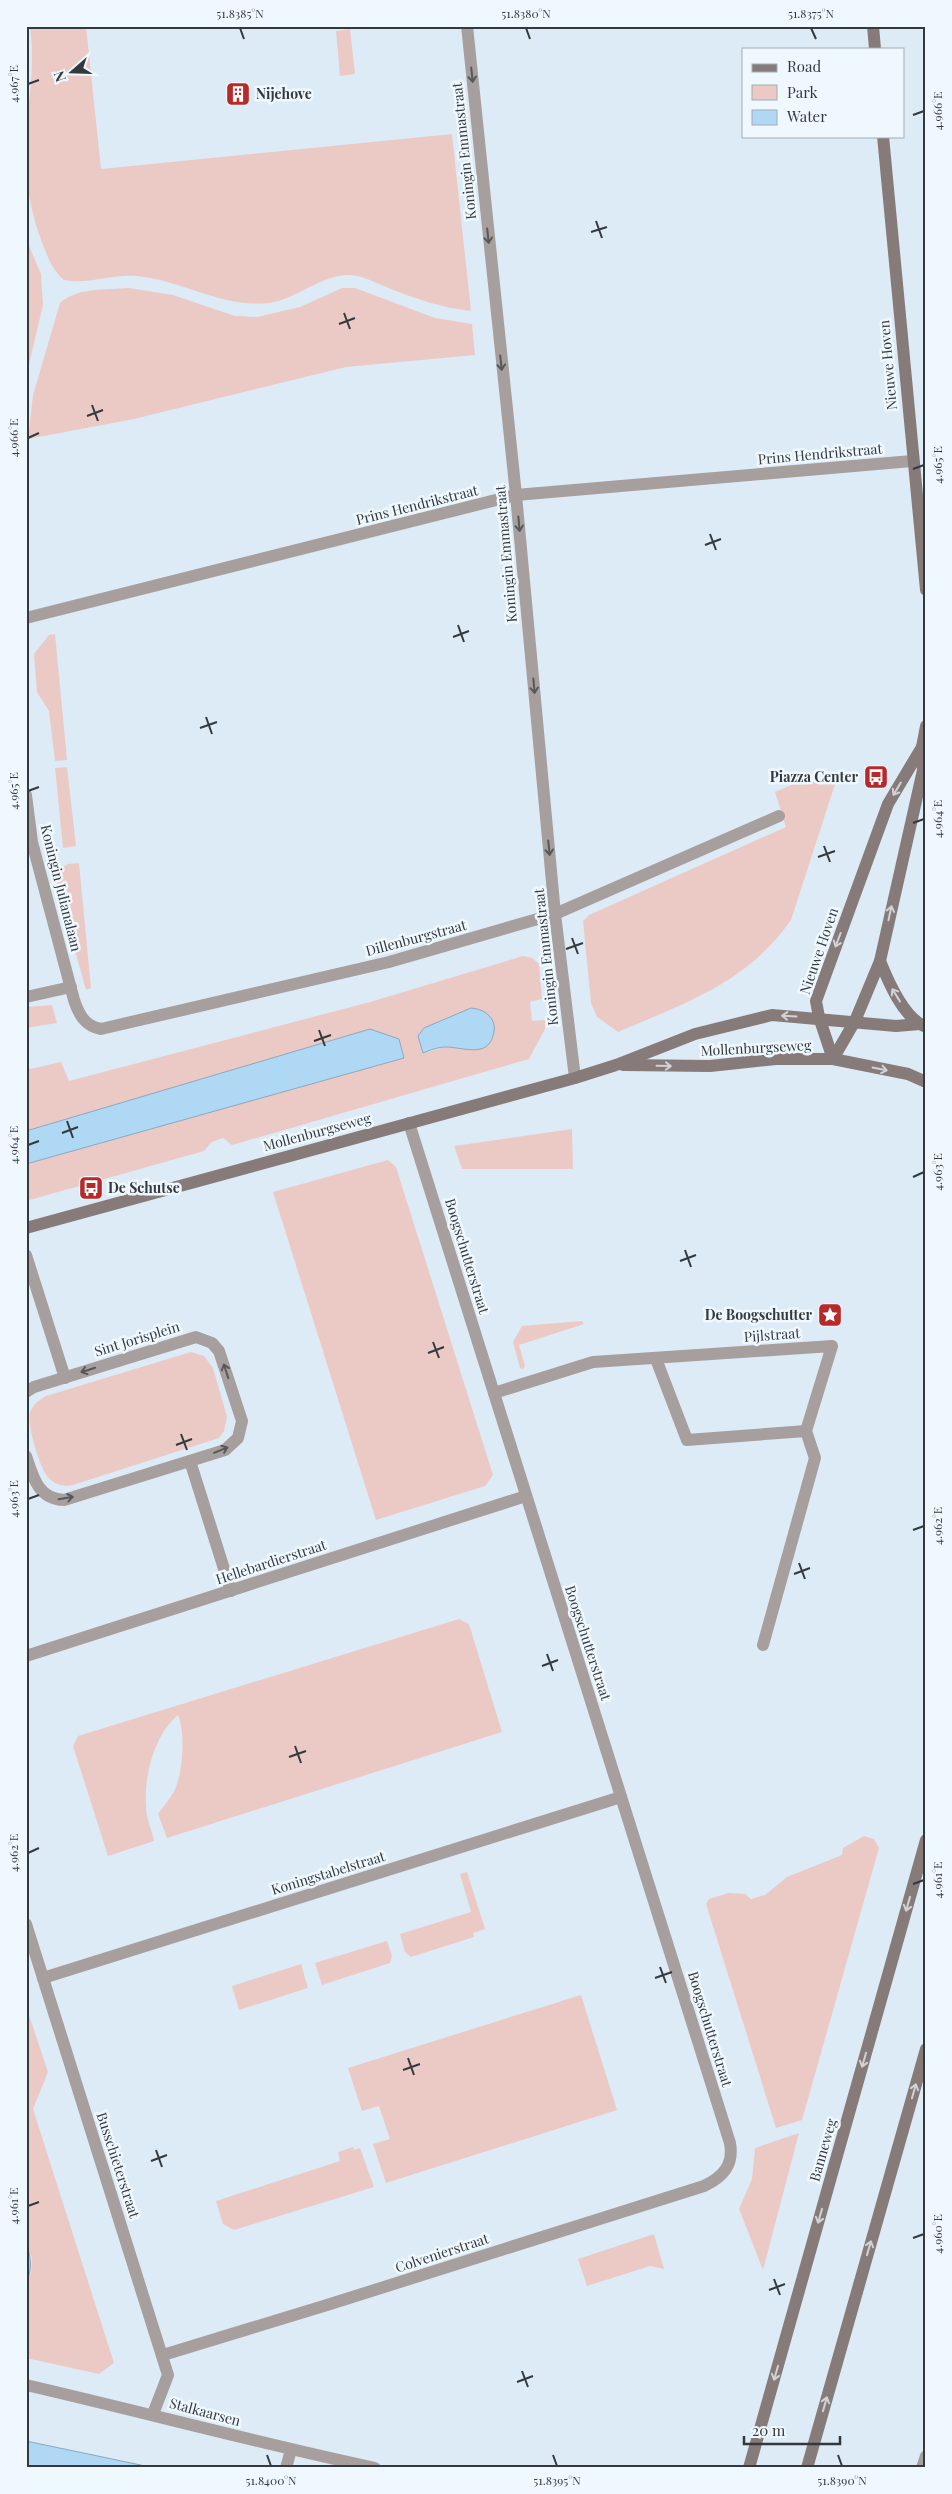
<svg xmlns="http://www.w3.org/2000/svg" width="952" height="2494" font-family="'Playfair Display',serif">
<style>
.green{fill:#ebcac6;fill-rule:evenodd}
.water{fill:#afd8f4;stroke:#8aa8bd}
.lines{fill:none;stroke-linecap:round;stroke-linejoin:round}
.street{stroke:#a79f9e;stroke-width:12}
.secondary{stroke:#877b7a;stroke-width:12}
.oneway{stroke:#56585a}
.oneway2{stroke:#d0d2d6}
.ticks{fill:none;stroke:#33393d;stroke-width:2}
.labels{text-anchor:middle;stroke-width:5;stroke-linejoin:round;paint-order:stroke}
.poi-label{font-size:14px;font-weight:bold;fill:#33393d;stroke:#eff8fe;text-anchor:start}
.street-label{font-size:14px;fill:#33393d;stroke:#eff8fe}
.neatline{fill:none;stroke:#33393d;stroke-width:2}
.ticks-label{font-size:12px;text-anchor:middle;fill:#33393d}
</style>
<rect width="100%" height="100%" fill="#ddebf6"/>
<!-- green -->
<g class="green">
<path d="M 30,26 L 86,26 L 101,169 L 452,134 L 471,311 C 442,308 417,299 391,289 C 378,284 364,276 351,275 C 322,274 297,299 269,303 C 221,308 182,280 136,276 C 112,274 86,285 64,280 C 53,271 48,258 43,245 C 29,210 24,173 26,136 C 29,100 35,63 30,26 Z"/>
<polygon points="350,29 355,74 340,76 336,31"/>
<polygon points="26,239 41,274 43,305 26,377"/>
<path d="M 129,288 L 173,295 L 235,316 L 257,317 L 300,307 L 342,288 L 355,288 L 435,318 L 472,324 L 475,355 L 346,367 L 134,419 L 28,439 L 33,395 L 60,303 C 78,287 106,290 129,288 Z"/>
<polygon points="55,634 67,760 55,761 49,711 37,692 34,654 49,635"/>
<polygon points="67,767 76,846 63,848 55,768"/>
<path d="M 810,777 L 837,778 L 791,920 C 747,983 685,1003 618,1032 L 597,1017 L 591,1003 L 583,921 L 589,915 L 786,827 L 775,792 Z"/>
<polygon points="79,863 91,988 86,990 56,882 59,869 68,864"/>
<path d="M 523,956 L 532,958 L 539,964 L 542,999 L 530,1002 L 532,1021 L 545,1020 L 545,1029 L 529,1059 L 232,1145 L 223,1138 L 212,1142 L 204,1151 L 26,1201 L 26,1164 L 404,1057 L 370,1029 L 26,1131 L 26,1070 L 61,1062 L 69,1081 L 370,1002 ZM 471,1008 L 477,1050 L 445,1047 L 423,1053 L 418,1036 L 424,1028 Z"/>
<polygon points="52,1005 57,1023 26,1028 26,1007"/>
<polygon points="572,1129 573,1169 462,1169 454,1146"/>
<polygon points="388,1160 396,1167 493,1475 485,1486 376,1520 273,1192"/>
<polygon points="582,1321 584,1324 519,1345 525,1366 523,1369 520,1368 513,1342 522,1326"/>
<path d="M 191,1352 L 204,1356 L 213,1368 L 227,1417 L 224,1431 L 219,1438 L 73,1485 C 64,1487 55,1485 48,1477 C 40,1469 27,1425 30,1413 C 32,1405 39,1400 46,1396 Z"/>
<path d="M 459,1619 L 469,1624 L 502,1732 L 167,1838 L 158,1814 C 164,1805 174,1795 177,1784 C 183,1768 185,1730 178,1715 C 154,1735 144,1776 146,1807 C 146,1818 152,1830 154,1841 L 108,1856 L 73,1746 L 78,1736 Z"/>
<polygon points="864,1836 874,1839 879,1848 802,2120 776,2128 706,1904 709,1899 728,1893 745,1894 751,1899 765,1895 787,1877 842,1855 843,1848"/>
<polygon points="467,1872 485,1929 473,1933 474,1937 411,1957 405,1952 400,1934 471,1912 460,1874"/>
<polygon points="387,1941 392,1956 390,1963 322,1985 315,1963"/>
<polygon points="301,1964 308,1988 239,2010 232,1986"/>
<polygon points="581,1995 617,2110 386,2183 373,2144 390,2139 379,2106 362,2111 348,2068"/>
<polygon points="26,2006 48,2072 33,2109 114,2363 99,2374 26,2358 26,2285 31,2273 32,2258 26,2243"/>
<polygon points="799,2133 763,2270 739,2209 752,2179 755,2148"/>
<polygon points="353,2147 354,2150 360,2148 374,2187 234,2230 223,2224 216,2201 340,2161 338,2152"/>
<polygon points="654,2234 664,2269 650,2266 587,2286 578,2259"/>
</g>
<!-- water -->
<g class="water">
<path d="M 471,1008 C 479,1009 486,1011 491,1018 C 495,1024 495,1029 493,1036 C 487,1058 462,1047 446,1047 C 438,1047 430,1050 423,1053 L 418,1036 L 424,1028 Z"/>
<polygon points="370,1029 399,1039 404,1058 26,1164 26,1131"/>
<path d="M 26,2243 C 32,2259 32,2269 26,2285 Z"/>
<polygon points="26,2441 155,2468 26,2468"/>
</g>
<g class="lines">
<!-- street -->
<g class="street">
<polyline points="467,26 516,495 555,914 575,1078"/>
<polyline points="26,618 516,495 912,461"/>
<path d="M 26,795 L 32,842 L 74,1000 C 79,1015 85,1026 101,1029 L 389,962 L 555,914 L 779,816"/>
<polyline points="26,997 71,987"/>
<polyline points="26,1255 65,1378"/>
<polyline points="656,1359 687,1440 806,1431"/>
<path d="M 26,1392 L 34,1387 L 196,1337 L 212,1343 L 219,1351 L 242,1421 L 238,1438 L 225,1450 L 64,1500 C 38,1499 33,1477 26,1456"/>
<polyline points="494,1393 593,1362 832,1346 806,1431 815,1458 763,1645"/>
<polyline points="190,1461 231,1591"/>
<polyline points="26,1656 526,1496"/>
<polyline points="26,1924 168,2375 153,2414"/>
<polyline points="43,1978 621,1797"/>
<path d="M 163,2355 L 327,2305 L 704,2186 C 723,2177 734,2165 730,2143 L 409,1123"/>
<path d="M 26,2385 C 143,2412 258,2443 375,2468"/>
<polyline points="286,2468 291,2450"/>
<polyline points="922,2468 926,2456"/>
</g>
<!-- secondary -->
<g class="secondary">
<polyline points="873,26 875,49"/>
<polyline points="883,136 926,590"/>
<path d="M 880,961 C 888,981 903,1017 924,1026"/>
<polyline points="833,1059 855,1021 880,961 923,770 922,747 926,726"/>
<polyline points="833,1059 819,1017 816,1001 888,804 922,747"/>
<polyline points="623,1065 710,1066 776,1059 833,1059 908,1074 926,1082"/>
<polyline points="26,1228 575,1078 616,1065 695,1034 772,1015 896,1026 920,1024"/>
<polyline points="749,2468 926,1840"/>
<polyline points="807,2468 926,2049"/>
</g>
</g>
<!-- one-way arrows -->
<defs><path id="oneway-shaft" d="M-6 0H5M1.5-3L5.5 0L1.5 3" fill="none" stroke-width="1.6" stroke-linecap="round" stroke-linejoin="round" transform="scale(1.25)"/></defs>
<g class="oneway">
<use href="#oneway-shaft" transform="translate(472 75) rotate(84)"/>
<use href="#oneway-shaft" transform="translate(488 236) rotate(84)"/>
<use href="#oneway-shaft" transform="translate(501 363) rotate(84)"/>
<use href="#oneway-shaft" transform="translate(519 524) rotate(85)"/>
<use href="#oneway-shaft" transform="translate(534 686) rotate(85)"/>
<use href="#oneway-shaft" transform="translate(549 848) rotate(84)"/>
<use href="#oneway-shaft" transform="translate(88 1370) rotate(162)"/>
<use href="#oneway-shaft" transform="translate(226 1371) rotate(-108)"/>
<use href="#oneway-shaft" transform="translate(221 1450) rotate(-22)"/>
<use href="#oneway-shaft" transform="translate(66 1498) rotate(-9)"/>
</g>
<g class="oneway2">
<use href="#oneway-shaft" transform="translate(897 789) rotate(121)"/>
<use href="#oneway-shaft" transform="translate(890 913) rotate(-78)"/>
<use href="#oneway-shaft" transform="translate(838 940) rotate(111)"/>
<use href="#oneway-shaft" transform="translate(896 995) rotate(-122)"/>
<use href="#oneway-shaft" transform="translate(789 1016) rotate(-177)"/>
<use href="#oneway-shaft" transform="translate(664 1066) rotate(1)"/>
<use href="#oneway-shaft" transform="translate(880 1069) rotate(11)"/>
<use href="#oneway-shaft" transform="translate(908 1904) rotate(106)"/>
<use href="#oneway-shaft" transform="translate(864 2060) rotate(106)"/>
<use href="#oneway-shaft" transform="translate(914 2091) rotate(-74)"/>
<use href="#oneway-shaft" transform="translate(820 2216) rotate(106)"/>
<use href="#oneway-shaft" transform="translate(869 2248) rotate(-74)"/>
<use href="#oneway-shaft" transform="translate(776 2373) rotate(106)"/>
<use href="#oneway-shaft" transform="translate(825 2404) rotate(-74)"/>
</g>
<!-- ticks -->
<path class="ticks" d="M 240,28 L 244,39M 526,28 L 530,39M 811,28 L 816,39M 28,84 L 39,80M 913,115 L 924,111M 596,221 L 602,238M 591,232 L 607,227M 344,313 L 350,329M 339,324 L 355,318M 92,405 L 98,421M 87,416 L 103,410M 28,438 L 39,433M 913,469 L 924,465M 710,534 L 716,550M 705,545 L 721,539M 458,625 L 464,642M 453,637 L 469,631M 206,717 L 212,734M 200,728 L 217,722M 28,791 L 39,787M 913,823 L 924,819M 824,846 L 830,862M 818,857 L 835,851M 572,938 L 578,954M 566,949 L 583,943M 319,1030 L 325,1046M 314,1041 L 331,1035M 67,1121 L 73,1138M 62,1133 L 78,1127M 28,1145 L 39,1141M 913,1177 L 924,1172M 685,1250 L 691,1267M 680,1261 L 696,1255M 433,1342 L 439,1358M 428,1353 L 444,1347M 181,1434 L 187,1450M 176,1445 L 192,1439M 28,1499 L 39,1495M 913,1530 L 924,1526M 799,1563 L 805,1579M 794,1574 L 810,1568M 547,1654 L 553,1671M 542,1666 L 558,1660M 295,1746 L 301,1763M 289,1757 L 306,1751M 28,1853 L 39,1848M 913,1884 L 924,1880M 660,1967 L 666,1983M 655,1978 L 672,1972M 408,2058 L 414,2075M 403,2070 L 420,2064M 156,2150 L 162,2167M 151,2161 L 167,2155M 28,2206 L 39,2202M 913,2238 L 924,2234M 774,2279 L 780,2295M 769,2290 L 785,2284M 522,2371 L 528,2387M 517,2382 L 533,2376M 267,2455 L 271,2466M 553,2455 L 557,2466M 838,2455 L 842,2466"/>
<!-- icons -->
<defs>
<symbol id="building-square" viewBox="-11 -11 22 22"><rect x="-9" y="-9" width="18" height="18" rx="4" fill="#b82929" stroke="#eff8fe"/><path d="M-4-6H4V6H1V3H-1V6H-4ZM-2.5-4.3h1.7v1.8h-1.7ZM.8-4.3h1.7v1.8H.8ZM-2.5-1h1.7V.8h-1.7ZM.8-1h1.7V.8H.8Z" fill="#fff"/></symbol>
<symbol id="bus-square" viewBox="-11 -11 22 22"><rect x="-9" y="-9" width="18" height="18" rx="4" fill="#b82929" stroke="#eff8fe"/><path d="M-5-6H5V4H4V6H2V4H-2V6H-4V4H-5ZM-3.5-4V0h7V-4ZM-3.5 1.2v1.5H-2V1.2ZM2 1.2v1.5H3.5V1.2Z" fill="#fff"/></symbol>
<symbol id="sight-square" viewBox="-11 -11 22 22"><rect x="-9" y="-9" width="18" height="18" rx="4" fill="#b82929" stroke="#eff8fe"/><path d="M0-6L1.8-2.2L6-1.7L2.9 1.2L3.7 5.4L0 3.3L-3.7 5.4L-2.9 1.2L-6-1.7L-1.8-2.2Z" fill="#fff"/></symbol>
</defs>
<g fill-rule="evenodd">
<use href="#building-square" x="224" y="80" width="28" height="28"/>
<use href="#bus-square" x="862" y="763" width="28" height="28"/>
<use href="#bus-square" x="77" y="1174" width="28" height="28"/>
<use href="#sight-square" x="816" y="1301" width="28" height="28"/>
</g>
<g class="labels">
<!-- poi labels -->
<g class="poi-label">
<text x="256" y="99">Nijehove</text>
<text x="858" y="782" text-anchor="end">Piazza Center</text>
<text x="108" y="1193">De Schutse</text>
<text x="812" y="1320" text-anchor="end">De Boogschutter</text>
</g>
<!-- street labels -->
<g class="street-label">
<text transform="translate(464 151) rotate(-96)" y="5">Koningin Emmastraat</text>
<text transform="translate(888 365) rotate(-95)" y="5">Nieuwe Hoven</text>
<text transform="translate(820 454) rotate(-5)" y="5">Prins Hendrikstraat</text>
<text transform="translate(417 505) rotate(-14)" y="5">Prins Hendrikstraat</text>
<text transform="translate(506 554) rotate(-95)" y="5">Koningin Emmastraat</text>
<text transform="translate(61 888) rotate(76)" y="5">Koningin Julianalaan</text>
<text transform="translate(416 938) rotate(-15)" y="5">Dillenburgstraat</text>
<text transform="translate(819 951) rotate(-71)" y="5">Nieuwe Hoven</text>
<text transform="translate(546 957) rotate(-96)" y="5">Koningin Emmastraat</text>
<text transform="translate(756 1048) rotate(-3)" y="5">Mollenburgseweg</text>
<text transform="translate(317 1132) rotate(-15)" y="5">Mollenburgseweg</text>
<text transform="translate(467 1256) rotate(73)" y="5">Boogschutterstraat</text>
<text transform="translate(772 1335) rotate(-4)" y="5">Pijlstraat</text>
<text transform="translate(137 1339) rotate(-17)" y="5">Sint Jorisplein</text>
<text transform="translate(271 1562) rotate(-18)" y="5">Hellebardierstraat</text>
<text transform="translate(588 1643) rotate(72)" y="5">Boogschutterstraat</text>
<text transform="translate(328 1873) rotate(-17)" y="5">Koningstabelstraat</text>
<text transform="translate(710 2029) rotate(73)" y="5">Boogschutterstraat</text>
<text transform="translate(823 2150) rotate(-74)" y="5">Banneweg</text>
<text transform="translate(118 2165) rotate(72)" y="5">Busschieterstraat</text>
<text transform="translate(442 2253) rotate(-18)" y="5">Colvenierstraat</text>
<text transform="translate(205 2412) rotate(15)" y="5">Stalkaarsen</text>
</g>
</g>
<!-- border -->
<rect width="952" height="2494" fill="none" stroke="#eff8fe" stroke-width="55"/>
<!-- legend -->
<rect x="742" y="48" width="162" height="90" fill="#eff8fe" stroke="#a4acb1"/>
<rect x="752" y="64" width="25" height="8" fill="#877b7a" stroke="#a4acb1"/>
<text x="787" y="72" font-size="15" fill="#33393d">Road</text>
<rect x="752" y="85" width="25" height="15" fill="#ebcac6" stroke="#a4acb1"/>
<text x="787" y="98" font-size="15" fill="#33393d">Park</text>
<rect x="752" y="110" width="25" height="15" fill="#afd8f4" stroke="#a4acb1"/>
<text x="787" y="122" font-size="15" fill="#33393d">Water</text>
<!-- north arrow -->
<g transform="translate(72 72) rotate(250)" stroke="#eff8fe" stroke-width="4" paint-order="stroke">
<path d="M0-4L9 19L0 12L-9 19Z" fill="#33393d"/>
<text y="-8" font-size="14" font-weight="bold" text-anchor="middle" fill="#33393d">N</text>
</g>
<!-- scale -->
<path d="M744 2436v8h96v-8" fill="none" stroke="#33393d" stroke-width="2.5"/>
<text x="752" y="2436" font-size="15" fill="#33393d" stroke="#eff8fe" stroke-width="4" paint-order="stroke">20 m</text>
<rect x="28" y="28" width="896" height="2438" class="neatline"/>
<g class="ticks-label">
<text x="240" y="18">51.8385°N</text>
<text x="526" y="18">51.8380°N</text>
<text x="811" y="18">51.8375°N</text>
<text transform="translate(14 84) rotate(-90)" y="4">4.967°E</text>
<text transform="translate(938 111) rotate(-90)" y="4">4.966°E</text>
<text transform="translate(14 438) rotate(-90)" y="4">4.966°E</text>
<text transform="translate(938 465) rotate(-90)" y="4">4.965°E</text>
<text transform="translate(14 791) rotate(-90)" y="4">4.965°E</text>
<text transform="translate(938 819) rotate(-90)" y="4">4.964°E</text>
<text transform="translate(14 1145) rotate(-90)" y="4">4.964°E</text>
<text transform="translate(938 1172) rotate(-90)" y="4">4.963°E</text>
<text transform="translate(14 1499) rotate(-90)" y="4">4.963°E</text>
<text transform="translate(938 1526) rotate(-90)" y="4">4.962°E</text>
<text transform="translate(14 1853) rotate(-90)" y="4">4.962°E</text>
<text transform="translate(938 1880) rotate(-90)" y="4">4.961°E</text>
<text transform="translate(14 2206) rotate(-90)" y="4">4.961°E</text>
<text transform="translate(938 2234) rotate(-90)" y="4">4.960°E</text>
<text x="271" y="2485">51.8400°N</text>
<text x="557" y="2485">51.8395°N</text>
<text x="842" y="2485">51.8390°N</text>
</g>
</svg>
